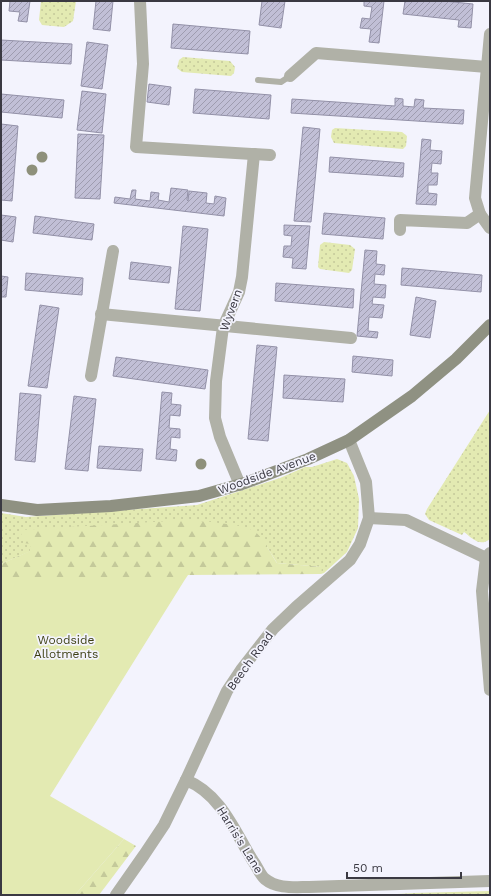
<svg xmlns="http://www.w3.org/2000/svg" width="491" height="896" font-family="'Work Sans',sans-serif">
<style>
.grass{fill:url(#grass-dots)}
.forest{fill:url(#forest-firs)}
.garden{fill:#e3eab2}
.building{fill:url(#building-hatch);stroke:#9391a8}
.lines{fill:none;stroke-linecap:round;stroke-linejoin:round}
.lane{stroke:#b0b1a7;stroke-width:6}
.street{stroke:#b0b1a7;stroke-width:12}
.secondary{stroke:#8f9182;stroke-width:12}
.tree{fill:#8e907b}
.labels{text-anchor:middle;stroke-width:3.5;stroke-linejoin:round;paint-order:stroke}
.street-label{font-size:12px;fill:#3a3942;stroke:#f3f3fd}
.park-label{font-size:12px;fill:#3c3f11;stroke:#f3f3fd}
</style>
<defs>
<pattern id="grass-dots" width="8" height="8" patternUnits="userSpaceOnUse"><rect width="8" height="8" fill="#e3eab2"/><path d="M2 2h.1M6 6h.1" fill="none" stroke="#c4c99a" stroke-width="1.8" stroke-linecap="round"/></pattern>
<pattern id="forest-firs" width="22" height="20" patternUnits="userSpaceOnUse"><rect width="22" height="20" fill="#e3eab2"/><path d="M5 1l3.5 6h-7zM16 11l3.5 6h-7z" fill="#c4c99a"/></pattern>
<pattern id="building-hatch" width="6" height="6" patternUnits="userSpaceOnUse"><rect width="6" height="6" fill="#c1bfd6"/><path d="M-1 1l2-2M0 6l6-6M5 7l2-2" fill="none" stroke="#9e9caf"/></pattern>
</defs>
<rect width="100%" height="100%" fill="#f3f3fd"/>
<!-- grass -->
<g class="grass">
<polygon points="41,1 76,1 73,21 64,27 42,25 39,20"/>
<polygon points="183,57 230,61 235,67 234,73 231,76 182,72 177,68 179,60"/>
<polygon points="335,128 402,132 407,136 406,146 403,149 334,143 331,137 332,130"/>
<polygon points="324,242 350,245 355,249 352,270 349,273 320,269 318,267 320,245"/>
<path d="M 490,410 L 490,539 C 480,547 473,539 464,532 L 462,535 L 429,520 L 425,514 L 427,509 Z"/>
<polygon points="337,459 347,463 354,476 359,499 358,528 347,552 324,573 321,574 321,567 277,563 267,547 30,544 31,551 1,564 1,513 26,517 197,505 280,478 305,467 312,467"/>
<polygon points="490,891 490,895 381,895 414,893"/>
</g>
<!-- forest -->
<g class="forest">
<path d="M 187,520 C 200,521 244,524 254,531 C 262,536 271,554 277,563 L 322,567 L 321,574 L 188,575 L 184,581 L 1,581 L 1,564 L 30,551 L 30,544 L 24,543 L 20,530 Z"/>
<polygon points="124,839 136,846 99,895 75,895"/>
</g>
<!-- garden -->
<polygon class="garden" points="1,581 184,581 50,796 124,839 75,895 1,895"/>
<!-- building -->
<g class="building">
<polygon points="10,1 30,1 27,22 18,21 20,12 9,11"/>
<polygon points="96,1 113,1 110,31 93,29"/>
<polygon points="262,1 285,1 281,28 259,25"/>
<polygon points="364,1 384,1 379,43 369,42 371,29 360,28 362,18 370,19 372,7 364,6"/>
<polygon points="405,1 444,1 473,4 471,28 458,27 459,20 403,14"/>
<polygon points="173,24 250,31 248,54 171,48"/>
<polygon points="1,40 72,44 71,64 1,60"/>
<polygon points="87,42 108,45 102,89 81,86"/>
<polygon points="149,84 171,87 169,105 147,102"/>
<polygon points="195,89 271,95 269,119 193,113"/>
<polygon points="82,91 106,94 102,133 77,130"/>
<polygon points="1,94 64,100 62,118 1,112"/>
<polygon points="395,98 403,99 403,106 414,107 415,99 424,100 423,108 464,110 463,124 291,113 292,99 395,106"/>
<polygon points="1,124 18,126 12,201 1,200"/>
<polygon points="303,127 320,129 311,222 294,221"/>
<polygon points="78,134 104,135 100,199 75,198"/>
<polygon points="422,139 431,140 430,150 442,151 441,164 432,163 431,173 438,173 437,185 428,185 428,193 437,194 436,205 416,204"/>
<polygon points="330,157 404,163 403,177 329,172"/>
<polygon points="171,188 188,190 187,200 188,201 189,191 207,193 206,203 214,204 215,196 226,198 224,216 114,203 115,197 130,199 132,190 136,190 135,199 150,201 151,192 159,193 158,200 169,202"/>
<polygon points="324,213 385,218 383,239 322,234"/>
<polygon points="1,215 16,217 13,242 1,240"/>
<polygon points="35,216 94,224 92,240 33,233"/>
<polygon points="284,225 310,226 306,269 292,268 293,258 283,257 284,246 291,246 292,236 284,235"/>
<polygon points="183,226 208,229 200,311 175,309"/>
<polygon points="365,250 377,251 376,264 385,265 384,275 375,274 374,284 386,285 385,298 373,297 372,304 384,305 382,318 369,317 368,331 378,332 377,338 357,336"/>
<polygon points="131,262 171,267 169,283 129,279"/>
<polygon points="402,268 482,275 481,292 401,285"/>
<polygon points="26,273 83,278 82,295 25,290"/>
<polygon points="1,276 8,277 6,297 1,297"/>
<polygon points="276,283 354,289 353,308 275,301"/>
<polygon points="416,297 436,301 430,338 410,335"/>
<polygon points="40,305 59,308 47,388 28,386"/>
<polygon points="257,345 277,347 268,441 248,439"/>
<polygon points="353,356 393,360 392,376 352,372"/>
<polygon points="116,357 208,370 205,389 113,376"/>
<polygon points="284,375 345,379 343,402 283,398"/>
<polygon points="162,392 172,393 171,404 181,405 180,416 170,415 169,428 180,429 180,438 171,437 170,449 177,450 176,461 156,459"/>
<polygon points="20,393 41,395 35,462 15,460"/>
<polygon points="74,396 96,399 88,471 65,469"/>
<polygon points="99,446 143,449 141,471 97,468"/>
</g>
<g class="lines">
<!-- lane -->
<polyline class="lane" points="258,80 281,82 290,76"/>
<!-- street -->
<g class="street">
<polyline points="140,1 143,64 136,147 270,155"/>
<polyline points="490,34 475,198 480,214 490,228"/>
<polyline points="290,76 316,53 487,67"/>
<polyline points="400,230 400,220 467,223 480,214"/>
<polyline points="101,314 351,338"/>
<polyline points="91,376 113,251"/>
<polyline points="240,485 220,437 215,418 216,381 223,327 239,292 242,277 254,154"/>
<polyline points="369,518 406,520 486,558"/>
<polyline points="490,553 486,558 482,591 490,690"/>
<path d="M 186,780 C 221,794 235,832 253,861 C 257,866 260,875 265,879 C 277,889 294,887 309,887 L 490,881"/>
<polyline points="116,895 144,855 164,825 186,780 227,691 241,670 273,629 296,607 350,560 360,544 369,518 366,482 349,440"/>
</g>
<!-- secondary -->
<polyline class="secondary" points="1,505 37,510 111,506 199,496 245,483 308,459 349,440 412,396 456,359 490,325"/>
</g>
<!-- trees -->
<g class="tree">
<circle cx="42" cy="157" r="5.5"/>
<circle cx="32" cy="170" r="5.5"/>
<circle cx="201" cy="464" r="5.5"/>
</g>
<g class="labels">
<!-- street labels -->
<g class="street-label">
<text transform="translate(231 310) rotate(-70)" y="4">Wyvern</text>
<text transform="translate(267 473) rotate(-20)" y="4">Woodside Avenue</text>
<text transform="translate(250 661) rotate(-54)" y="4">Beech Road</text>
<text transform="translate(240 840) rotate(58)" y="4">Harris's Lane</text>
</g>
<!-- park labels -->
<g class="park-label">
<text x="66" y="644">Woodside<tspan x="66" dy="14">Allotments</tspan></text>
</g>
</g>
<!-- border -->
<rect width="491" height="896" fill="none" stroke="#3a3942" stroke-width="4"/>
<!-- scale -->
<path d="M347 872v6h114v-6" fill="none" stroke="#3a3942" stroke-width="2"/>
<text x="353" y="872" font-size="12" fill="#3a3942" stroke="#f3f3fd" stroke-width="3" paint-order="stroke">50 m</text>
</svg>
